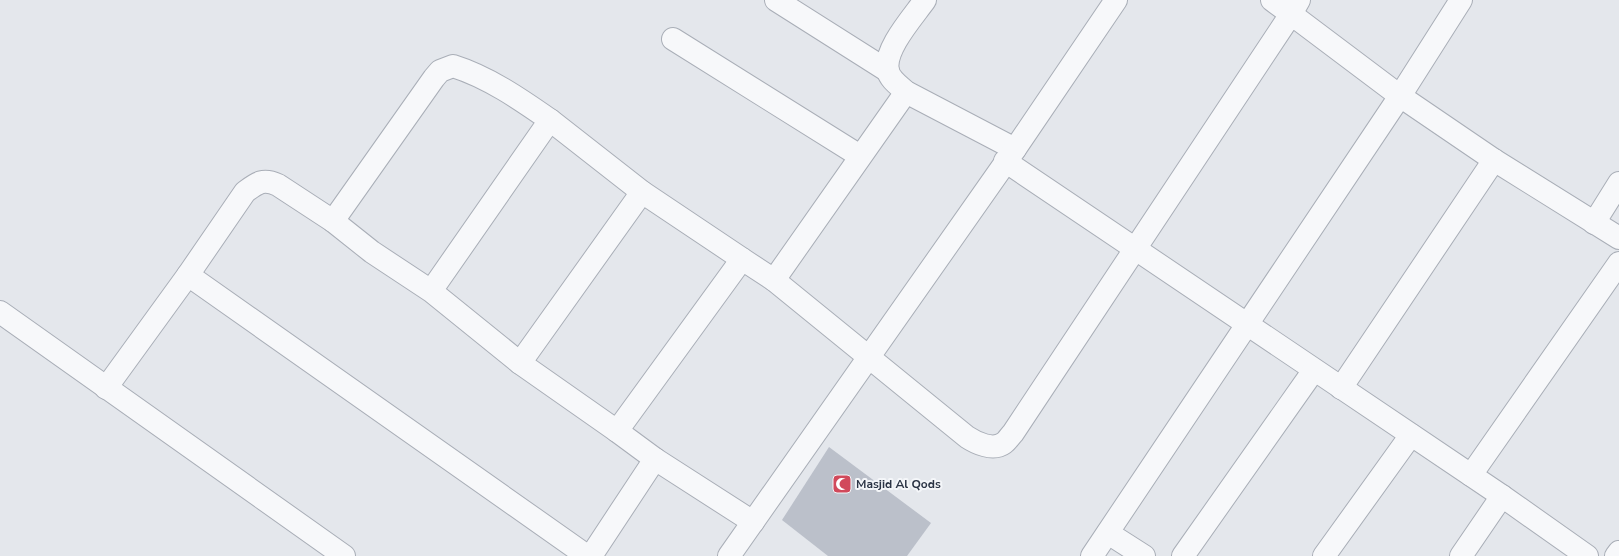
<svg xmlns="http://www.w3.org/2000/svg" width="1619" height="556" font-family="'Nunito Sans',sans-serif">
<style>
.building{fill:#bbc0ca}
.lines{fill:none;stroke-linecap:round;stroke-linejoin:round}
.street-casing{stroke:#a9aeb7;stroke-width:24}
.street{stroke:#f7f8fa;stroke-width:22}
.labels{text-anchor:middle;stroke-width:4;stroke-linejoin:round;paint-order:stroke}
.poi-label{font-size:12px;font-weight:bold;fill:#2b3445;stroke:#f4f6f9;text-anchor:start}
</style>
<rect width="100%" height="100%" fill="#e4e7ec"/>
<!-- building -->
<polygon class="building" points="829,447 931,523 907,556 828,556 782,520"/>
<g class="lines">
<defs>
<g id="street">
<polyline points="776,0 888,71"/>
<path d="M 925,0 C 913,17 883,50 888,71 C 890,80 900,86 906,92 L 1015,149"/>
<polyline points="1272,0 1291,14 1299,0"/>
<polyline points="673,39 860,156"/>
<path d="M 906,92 L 774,280 L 967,437 C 976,443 993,451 1004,443 C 1007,441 1010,436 1013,433 L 1291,14 L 1400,96 L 1494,160 L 1619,238"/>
<polyline points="550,120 642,192 742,259"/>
<polyline points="1005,161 1502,496 1587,556"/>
<polyline points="1594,223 1619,183"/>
<path d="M 188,275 L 245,192 C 257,183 263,178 278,185 L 333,221"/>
<path d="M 431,291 L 550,120 C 520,99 488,77 453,66 L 440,71 L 434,78 L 333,221 L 372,252 L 431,291 L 520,363 L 617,431 L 742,259 L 774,280"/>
<polyline points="0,312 344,556"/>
<polyline points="520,363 642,192"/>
<polyline points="106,388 188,275 587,556"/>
<polyline points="1341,388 1494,160"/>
<polyline points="617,431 655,459"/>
<polyline points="1471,475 1619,263"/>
<polyline points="1108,533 1144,556"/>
<polyline points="591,556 655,459 753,522"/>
<polyline points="729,556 1015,149 1116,0"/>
<polyline points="1092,556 1400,96 1461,0"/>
<polyline points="1183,556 1314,370"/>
<polyline points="1324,556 1411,435"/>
<polyline points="1461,556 1502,496"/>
<polyline points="1616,556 1619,552"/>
</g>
</defs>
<!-- street casing -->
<use href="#street" class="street-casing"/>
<!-- street -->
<use href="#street" class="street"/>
</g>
<!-- icons -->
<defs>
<symbol id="mosque-square" viewBox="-11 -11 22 22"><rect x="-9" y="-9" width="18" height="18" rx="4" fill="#d1495b" stroke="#f4f6f9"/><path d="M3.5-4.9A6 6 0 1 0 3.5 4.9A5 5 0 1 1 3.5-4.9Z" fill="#fff"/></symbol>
</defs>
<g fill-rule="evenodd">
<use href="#mosque-square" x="831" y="473" width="22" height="22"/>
</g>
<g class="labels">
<!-- poi labels -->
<g class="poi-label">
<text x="856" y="488">Masjid Al Qods</text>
</g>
</g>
</svg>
